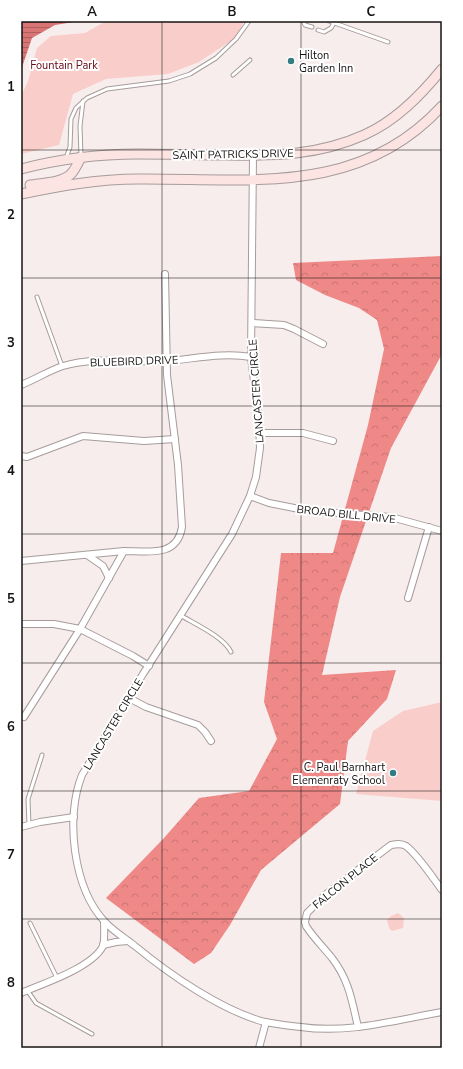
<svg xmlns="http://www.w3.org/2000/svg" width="463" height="1069" font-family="'Nunito Sans',sans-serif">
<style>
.forest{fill:url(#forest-crowns)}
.park{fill:#f9cdca}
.water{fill:url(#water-rules)}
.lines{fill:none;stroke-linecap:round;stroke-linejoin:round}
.service-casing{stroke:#a69c9b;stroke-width:5}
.minor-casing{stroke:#a69c9b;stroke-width:8}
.secondary-casing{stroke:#a69c9b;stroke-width:11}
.service{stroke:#fff;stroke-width:3}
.minor{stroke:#fff;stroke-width:6}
.secondary{stroke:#fce4e3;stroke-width:9}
.grid{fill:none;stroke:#171313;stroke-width:1;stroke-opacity:0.55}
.poi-dot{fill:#347c82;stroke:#fff;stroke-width:1.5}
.labels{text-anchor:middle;stroke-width:4;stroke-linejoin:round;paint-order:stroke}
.poi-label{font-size:11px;fill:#171313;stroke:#fff;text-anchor:start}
.park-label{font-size:11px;fill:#650916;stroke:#fff}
.street-label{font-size:11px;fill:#171313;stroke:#fff}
.neatline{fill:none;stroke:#171313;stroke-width:1.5}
.grid-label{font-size:13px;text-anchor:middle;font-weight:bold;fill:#171313}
</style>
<defs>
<pattern id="forest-crowns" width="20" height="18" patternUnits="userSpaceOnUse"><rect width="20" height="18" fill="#ee8987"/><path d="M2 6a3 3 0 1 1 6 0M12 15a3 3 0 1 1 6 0" fill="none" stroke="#cb7574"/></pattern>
<pattern id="water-rules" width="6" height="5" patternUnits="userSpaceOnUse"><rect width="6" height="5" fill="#d87574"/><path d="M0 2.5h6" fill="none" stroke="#ae5f5e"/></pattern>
</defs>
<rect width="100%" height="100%" fill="#f8eded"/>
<!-- forest -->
<polygon class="forest" points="442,256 442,354 391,448 340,597 322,675 396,670 387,699 348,741 340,804 261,870 230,925 211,953 194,964 106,898 164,838 199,798 249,791 277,739 264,702 281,553 333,553 368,425 384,349 377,320 359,308 325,295 296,280 293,263"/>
<!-- park -->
<g class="park">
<polygon points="106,21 244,21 237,37 199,62 168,74 106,79 73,94 59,145 21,154 21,96 28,81 37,48 51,36 85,33"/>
<polygon points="442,702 442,801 356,794 373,731 403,711"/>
<polygon points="398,913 404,918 403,928 392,931 389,928 387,920 391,916"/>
</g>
<!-- water -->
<polygon class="water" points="21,21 80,21 55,25 32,38 21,70"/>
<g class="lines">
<defs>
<g id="service">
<polyline points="303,21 305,25 312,27"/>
<polyline points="329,21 388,42"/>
<polyline points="318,30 324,32 331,28 334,23"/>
<polyline points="233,75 250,60"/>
<polyline points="81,156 80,126 83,101"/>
<polyline points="66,158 70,147 71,119 76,108 87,98 107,89 169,81 190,74 216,58 236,39 249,21"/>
<polyline points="37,297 62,366"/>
<path d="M 180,615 C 195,624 224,637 231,652"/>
<polyline points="29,825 28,799 42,755"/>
<polyline points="30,923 57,978"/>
<polyline points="27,990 36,1003 92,1034"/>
</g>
<g id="minor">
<path d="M 253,156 L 251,357 L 259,422 L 260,448 L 256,477 L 250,496 L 232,534 L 143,674 L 82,775 C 65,817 73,888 105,922 C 113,931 125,938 135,946 C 169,974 222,1011 265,1022 C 277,1024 290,1026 301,1027 C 348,1034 396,1020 442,1012"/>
<polyline points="252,323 284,325 294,329 323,344"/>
<path d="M 21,385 C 34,380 50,370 63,366 C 96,356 132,363 166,361 C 194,359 223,352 251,357"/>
<polyline points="260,433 303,433 333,441"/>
<polyline points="21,456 27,457 83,436 144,441 175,439"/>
<polyline points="250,496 269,503 309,511 391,517 442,531"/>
<polyline points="87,555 103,566 109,578"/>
<polyline points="21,561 124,551"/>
<polyline points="408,598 429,527"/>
<polyline points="21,624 54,624 80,629 133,656 149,666"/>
<polyline points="129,698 146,707 198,725 205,732 211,741"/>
<path d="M 24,717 L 80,629 L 124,551 C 148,551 177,558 182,527 L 178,465 L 167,375 L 165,274"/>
<polyline points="21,827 40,822 74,817"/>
<polyline points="103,945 116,942 128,941"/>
<path d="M 21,993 C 42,984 92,968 103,946 C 105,940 104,928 104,921"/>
<path d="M 358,1027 C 352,1001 349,980 332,958 C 323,947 313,937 306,926 L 305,922 L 307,913 L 325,895 L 391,845 C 396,844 401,843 406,846 C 418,855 433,878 442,890"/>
<polyline points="259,1048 266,1022"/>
</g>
<g id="secondary">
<path d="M 21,169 C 59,159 98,154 138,154 C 168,154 198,155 228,155 C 277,156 319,155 364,135 C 396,121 421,95 442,69"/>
<path d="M 30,185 C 42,183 62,183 71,174 C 75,170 78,163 81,157"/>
<path d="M 21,194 C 60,186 98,179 138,179 C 249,178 359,197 442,106"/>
</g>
</defs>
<!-- service casing -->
<use href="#service" class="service-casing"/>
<!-- minor casing -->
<use href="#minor" class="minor-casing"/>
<!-- secondary casing -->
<use href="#secondary" class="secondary-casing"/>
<!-- service -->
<use href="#service" class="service"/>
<!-- minor -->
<use href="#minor" class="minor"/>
<!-- secondary -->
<use href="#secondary" class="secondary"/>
</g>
<!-- grid -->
<path class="grid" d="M 162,21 L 162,1048M 301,21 L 301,1048M 21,150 L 442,150M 21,278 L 442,278M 21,406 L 442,406M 21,534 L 442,534M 21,663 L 442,663M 21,791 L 442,791M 21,919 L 442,919"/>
<!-- markers -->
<g class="poi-dot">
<circle cx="291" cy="61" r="4"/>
<circle cx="393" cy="773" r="4"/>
</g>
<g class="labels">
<!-- poi labels -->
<g class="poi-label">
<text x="299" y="59">Hilton<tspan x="299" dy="13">Garden Inn</tspan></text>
<text x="385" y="771" text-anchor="end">C. Paul Barnhart<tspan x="385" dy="13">Elemenraty School</tspan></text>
</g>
<!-- park labels -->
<g class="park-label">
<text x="64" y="69">Fountain Park</text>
</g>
<!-- street labels -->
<g class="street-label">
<text transform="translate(233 154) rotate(-1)" y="4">SAINT PATRICKS DRIVE</text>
<text transform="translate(134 361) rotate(-2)" y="4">BLUEBIRD DRIVE</text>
<text transform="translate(256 391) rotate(-94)" y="4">LANCASTER CIRCLE</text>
<text transform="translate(346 514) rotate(6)" y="4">BROAD BILL DRIVE</text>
<text transform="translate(113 724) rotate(-59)" y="4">LANCASTER CIRCLE</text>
<text transform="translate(345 881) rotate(-39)" y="4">FALCON PLACE</text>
</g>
</g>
<!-- border -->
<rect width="463" height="1069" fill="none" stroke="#ffffff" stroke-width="44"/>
<rect x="22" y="22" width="419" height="1025" class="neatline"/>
<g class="grid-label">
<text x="92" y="16">A</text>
<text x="232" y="16">B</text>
<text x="371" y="16">C</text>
<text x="11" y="91">1</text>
<text x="11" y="219">2</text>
<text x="11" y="347">3</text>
<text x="11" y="475">4</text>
<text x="11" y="603">5</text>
<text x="11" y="731">6</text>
<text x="11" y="859">7</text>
<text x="11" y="987">8</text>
</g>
</svg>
